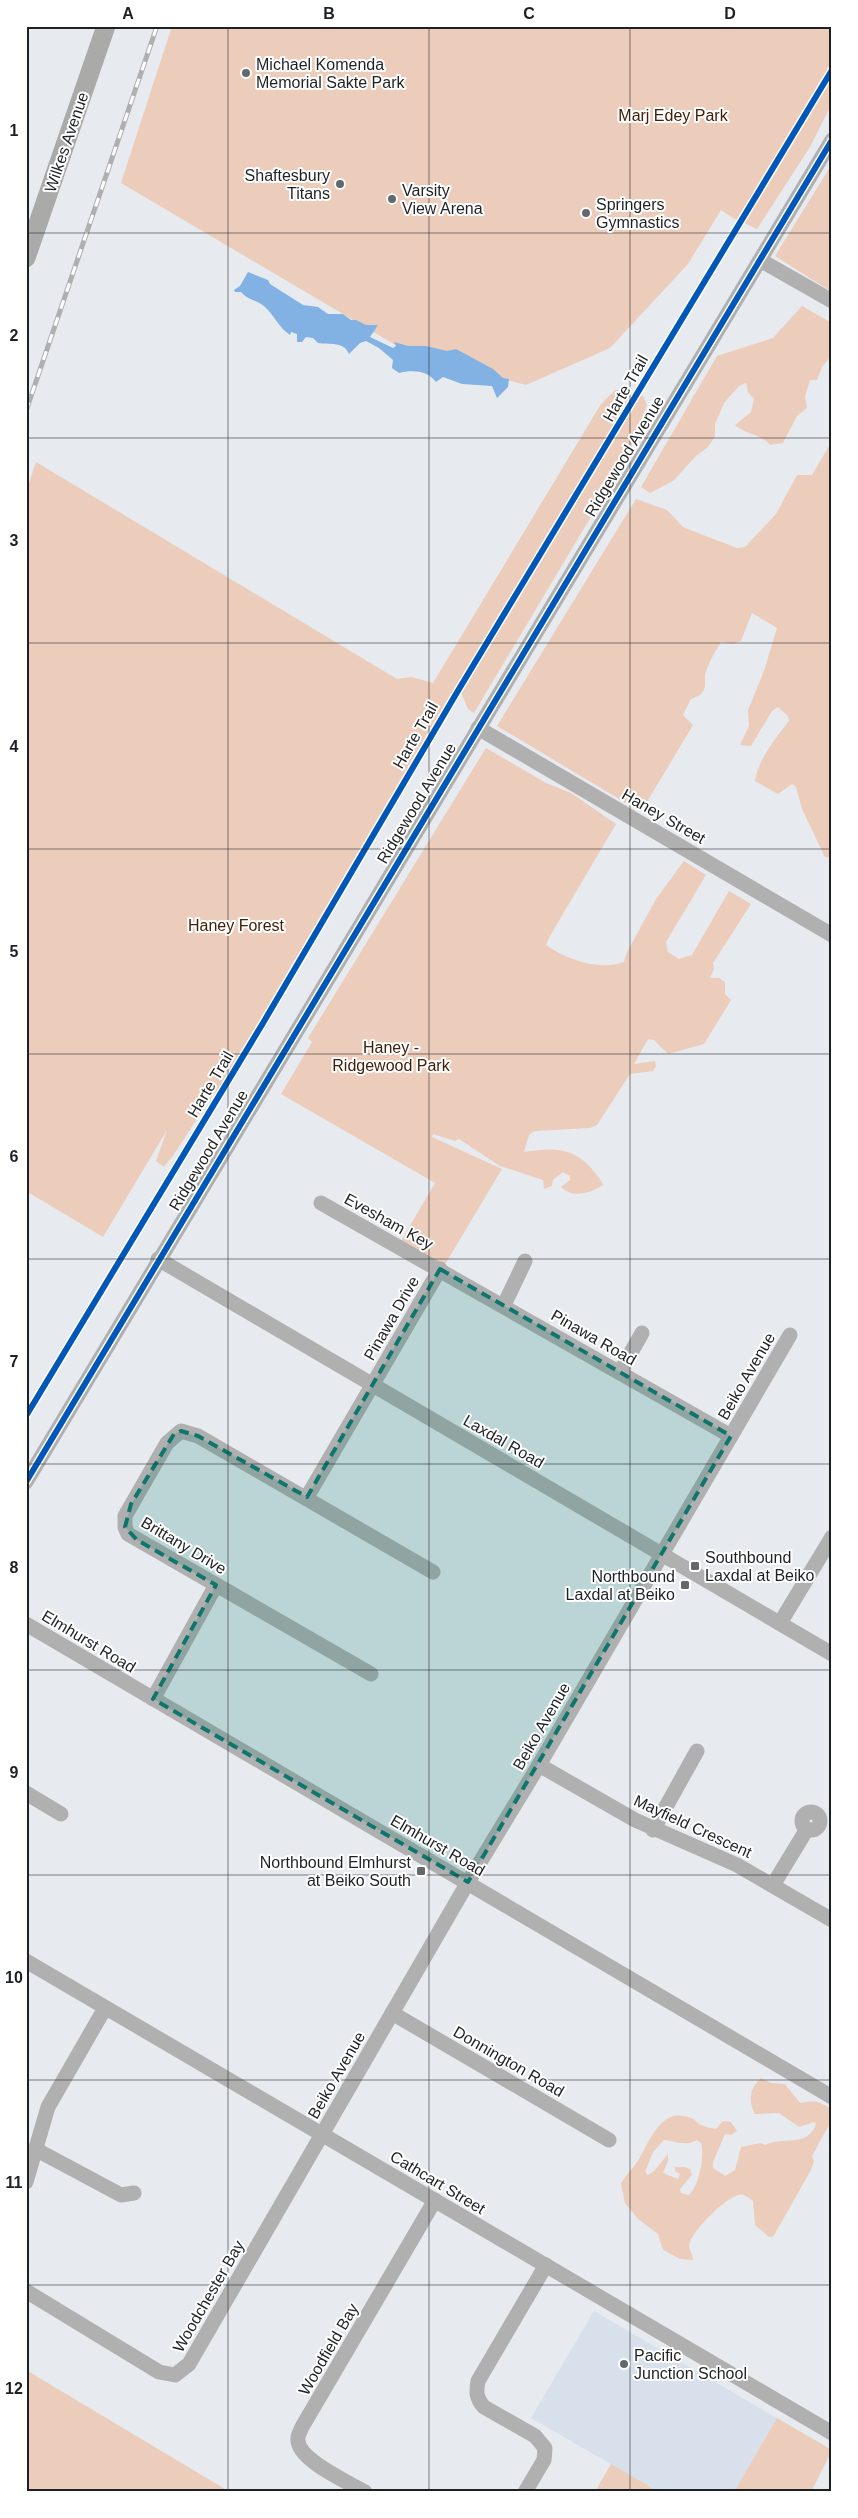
<svg xmlns="http://www.w3.org/2000/svg" width="858" height="2518" font-family="Helvetica,sans-serif">
<style>
.built{fill:#d7e0eb}
.green{fill:#ecccba;fill-rule:evenodd}
.water{fill:#82b2e3}
.lines{fill:none;stroke-linecap:round;stroke-linejoin:round}
.minor{stroke:#b1b0b0;stroke-width:15}
.major{stroke:#aaaaa9;stroke-width:19}
.rail-casing{stroke:#aeafb0;stroke-width:5}
.rail{stroke:#fff;stroke-width:3;stroke-dasharray:9;stroke-linecap:butt}
.cycleway-casing{stroke:#fff;stroke-width:9}
.cycleway{stroke:#0057b8;stroke-width:6}
.marked{fill:#0f766e;fill-opacity:0.2;stroke:#0f766e;stroke-width:4;stroke-dasharray:10 6;stroke-linejoin:round}
.grid{fill:none;stroke:#1e2124;stroke-width:1;stroke-opacity:0.55}
.poi-dot{fill:#64686b;stroke:#fff;stroke-width:2}
.labels{text-anchor:middle;stroke-width:4;stroke-linejoin:round;paint-order:stroke}
.poi-label{font-size:16px;fill:#1e2124;stroke:#fff;text-anchor:start}
.park-label{font-size:16px;fill:#41200a;stroke:#fff}
.street-label{font-size:16px;fill:#1e2124;stroke:#fff}
.neatline{fill:none;stroke:#1e2124;stroke-width:2}
.grid-label{font-size:16px;text-anchor:middle;font-weight:bold;fill:#1e2124}
</style>
<rect width="100%" height="100%" fill="#e7ebf0"/>
<!-- built -->
<polygon class="built" points="594,2311 777,2418 734,2492 659,2492 531,2418"/>
<!-- green -->
<g class="green">
<polygon points="172,26 832,26 832,103 810,147 757,229 733,218 721,210 688,264 610,348 526,385 414,356 121,183"/>
<polygon points="832,164 832,292 775,256"/>
<path d="M 802,306 L 832,323 L 832,355 L 822,367 L 817,380 L 810,380 L 805,397 L 807,408 L 797,416 L 783,443 L 770,445 C 761,434 747,435 735,425 L 751,412 L 754,399 L 748,392 L 746,383 L 739,386 L 724,403 L 715,424 L 715,437 L 707,448 L 696,456 L 673,481 L 650,493 L 641,487 L 717,356 L 773,338 Z"/>
<path d="M 615,390 L 625,390 L 643,396 L 647,405 L 629,453 L 474,713 L 468,709 L 459,688 L 219,1088 C 198,1112 185,1142 164,1167 L 156,1161 L 167,1130 L 103,1237 L 26,1191 L 26,492 L 36,462 L 397,679 L 412,677 L 433,683 L 601,404 Z"/>
<path d="M 832,441 L 832,858 L 825,857 L 822,851 L 802,809 L 796,787 L 792,784 L 778,794 L 755,781 C 758,759 776,738 789,721 L 788,716 L 778,707 L 772,711 L 751,746 L 740,745 L 749,726 L 748,710 L 764,671 L 777,628 L 752,613 L 741,641 L 733,644 L 721,642 C 715,652 708,663 705,675 C 704,681 707,687 702,693 C 699,696 695,697 691,699 L 683,715 L 693,725 L 641,812 L 497,726 L 636,499 L 667,510 L 683,527 L 698,533 L 737,548 L 745,547 L 776,514 L 797,475 L 812,475 Z"/>
<path d="M 486,748 L 546,783 L 571,793 L 616,824 L 550,936 L 546,945 C 567,960 600,971 624,962 L 627,952 L 656,899 L 684,861 L 706,875 L 666,942 L 668,952 L 679,959 L 692,955 L 729,891 L 751,904 L 713,963 L 714,969 L 710,978 L 719,978 L 725,982 L 725,994 L 731,1000 L 704,1044 L 668,1054 L 654,1040 L 648,1039 L 634,1064 L 655,1061 L 656,1066 L 653,1071 L 630,1074 L 597,1125 L 590,1128 L 535,1131 L 529,1135 L 524,1152 C 552,1148 572,1146 592,1169 C 596,1174 601,1179 603,1185 C 591,1193 573,1199 561,1187 L 570,1180 L 570,1176 L 563,1172 L 553,1180 L 552,1186 L 544,1189 L 543,1180 L 500,1166 L 459,1139 L 455,1141 L 433,1134 L 432,1137 L 502,1169 L 444,1266 L 401,1241 L 435,1183 L 281,1094 L 312,1042 L 308,1038 Z"/>
<path d="M 761,2078 L 771,2083 L 785,2084 L 800,2103 C 814,2100 820,2101 832,2110 L 830,2123 L 812,2156 L 814,2161 L 811,2170 L 773,2237 L 769,2237 L 755,2225 L 753,2201 C 749,2198 745,2194 739,2195 C 726,2197 694,2229 690,2242 C 687,2249 693,2253 693,2260 L 680,2259 L 663,2250 L 658,2234 L 638,2219 L 625,2203 L 621,2184 C 625,2175 632,2170 637,2162 C 649,2144 660,2105 691,2118 C 695,2119 697,2123 701,2125 C 705,2127 711,2128 716,2129 L 723,2121 L 731,2122 L 737,2131 L 731,2135 L 725,2134 L 713,2162 L 713,2168 L 725,2176 L 735,2170 L 741,2147 L 760,2143 L 765,2145 C 783,2136 808,2148 816,2124 L 814,2122 L 799,2127 L 779,2113 L 755,2114 C 748,2101 749,2089 761,2078 ZM 664,2140 C 676,2141 685,2147 697,2140 L 701,2143 C 705,2156 699,2185 689,2195 L 681,2193 L 680,2189 L 692,2175 L 690,2169 L 684,2167 L 675,2167 L 675,2171 L 680,2174 L 678,2179 L 663,2173 L 668,2161 L 668,2154 L 654,2171 L 648,2175 L 645,2172 L 653,2152 Z"/>
<polygon points="26,2370 230,2492 26,2492"/>
<polygon points="777,2418 832,2450 811,2492 734,2492"/>
<polygon points="611,2464 659,2492 595,2492"/>
</g>
<!-- water -->
<path class="water" d="M 248,272 L 268,280 L 270,284 L 303,305 L 318,307 L 328,314 L 343,314 L 351,320 L 356,320 L 366,325 L 378,325 L 370,337 L 393,348 L 396,346 L 394,342 L 408,346 L 426,346 L 447,351 L 456,349 L 493,369 L 503,378 L 509,379 L 508,387 L 497,398 L 492,386 L 462,384 L 443,377 L 436,382 C 427,370 412,370 399,373 L 392,368 L 393,360 L 379,348 L 366,341 L 360,343 L 349,354 C 344,341 329,345 318,343 L 313,338 L 306,337 L 302,342 L 297,342 L 297,334 L 291,332 L 290,335 C 279,328 274,315 264,306 C 256,300 248,300 241,292 L 235,292 L 234,290 L 240,286 Z"/>
<g class="lines">
<!-- minor -->
<g class="minor">
<polyline points="760,260 832,301"/>
<polyline points="478,728 832,935"/>
<polyline points="321,1203 731,1436"/>
<polyline points="158,1259 832,1654"/>
<polyline points="504,1305 525,1261"/>
<polyline points="620,1372 642,1333"/>
<polyline points="26,1482 832,140"/>
<polyline points="307,1497 440,1269"/>
<polyline points="780,1623 832,1537"/>
<polyline points="26,1624 832,2097"/>
<polyline points="371,1674 128,1534 125,1527 125,1516 167,1443 181,1431 198,1436 433,1572"/>
<polyline points="153,1699 216,1585"/>
<polyline points="539,1765 635,1820 737,1865 832,1920"/>
<polyline points="26,1793 61,1814"/>
<circle cx="811" cy="1821" r="9"/>
<polyline points="653,1830 697,1751"/>
<polyline points="773,1885 807,1829"/>
<polyline points="26,1961 832,2433"/>
<polyline points="392,2013 609,2140"/>
<polyline points="35,2149 121,2195 134,2193"/>
<polyline points="26,2182 48,2107 105,2008"/>
<polyline points="26,2291 159,2372 175,2375 189,2364 468,1882 539,1765 790,1335"/>
<path d="M 365,2492 C 348,2482 295,2459 298,2438 C 298,2434 301,2430 302,2427 L 435,2200"/>
<path d="M 525,2492 L 544,2460 L 545,2448 L 535,2436 L 484,2407 C 476,2398 476,2392 478,2381 L 546,2265"/>
</g>
<!-- major -->
<polyline class="major" points="26,258 106,26"/>
<defs>
<polyline id="rail" points="26,411 157,26"/>
</defs>
<!-- rail casing -->
<use href="#rail" class="rail-casing"/>
<!-- rail -->
<use href="#rail" class="rail"/>
<defs>
<g id="cycleway">
<polyline points="26,1416 263,1023 456,694 832,70"/>
<polyline points="26,1482 832,140"/>
</g>
</defs>
<!-- cycleway casing -->
<use href="#cycleway" class="cycleway-casing"/>
<!-- cycleway -->
<use href="#cycleway" class="cycleway"/>
</g>
<!-- marked area -->
<path class="marked" d="M 440,1269 L 731,1436 L 468,1882 L 153,1699 L 216,1585 L 137,1540 L 125,1527 L 131,1504 L 174,1434 L 181,1431 L 198,1436 L 307,1497 Z"/>
<!-- grid -->
<path class="grid" d="M 228,26 L 228,2492M 429,26 L 429,2492M 630,26 L 630,2492M 26,233 L 832,233M 26,438 L 832,438M 26,643 L 832,643M 26,849 L 832,849M 26,1054 L 832,1054M 26,1259 L 832,1259M 26,1464 L 832,1464M 26,1670 L 832,1670M 26,1875 L 832,1875M 26,2080 L 832,2080M 26,2285 L 832,2285"/>
<!-- markers -->
<g class="poi-dot">
<circle cx="246" cy="73" r="5"/>
<circle cx="340" cy="184" r="5"/>
<circle cx="392" cy="199" r="5"/>
<circle cx="586" cy="213" r="5"/>
<rect x="690" y="1561" width="10" height="10" rx="2.5"/>
<rect x="680" y="1580" width="10" height="10" rx="2.5"/>
<rect x="416" y="1866" width="10" height="10" rx="2.5"/>
<circle cx="624" cy="2364" r="5"/>
</g>
<g class="labels">
<!-- poi labels -->
<g class="poi-label">
<text x="256" y="70">Michael Komenda<tspan x="256" dy="18">Memorial Sakte Park</tspan></text>
<text x="330" y="181" text-anchor="end">Shaftesbury<tspan x="330" dy="18">Titans</tspan></text>
<text x="402" y="196">Varsity<tspan x="402" dy="18">View Arena</tspan></text>
<text x="596" y="210">Springers<tspan x="596" dy="18">Gymnastics</tspan></text>
<text x="705" y="1563">Southbound<tspan x="705" dy="18">Laxdal at Beiko</tspan></text>
<text x="675" y="1582" text-anchor="end">Northbound<tspan x="675" dy="18">Laxdal at Beiko</tspan></text>
<text x="411" y="1868" text-anchor="end">Northbound Elmhurst<tspan x="411" dy="18">at Beiko South</tspan></text>
<text x="634" y="2361">Pacific<tspan x="634" dy="18">Junction School</tspan></text>
</g>
<!-- park labels -->
<g class="park-label">
<text x="673" y="121">Marj Edey Park</text>
<text x="236" y="931">Haney Forest</text>
<text x="391" y="1053">Haney -<tspan x="391" dy="18">Ridgewood Park</tspan></text>
</g>
<!-- street labels -->
<g class="street-label">
<text transform="translate(66 142) rotate(-71)" y="6">Wilkes Avenue</text>
<text transform="translate(625 388) rotate(-60)" y="6">Harte Trail</text>
<text transform="translate(624 456) rotate(-59)" y="6">Ridgewood Avenue</text>
<text transform="translate(415 735) rotate(-60)" y="6">Harte Trail</text>
<text transform="translate(416 803) rotate(-59)" y="6">Ridgewood Avenue</text>
<text transform="translate(664 816) rotate(30)" y="6">Haney Street</text>
<text transform="translate(210 1084) rotate(-59)" y="6">Harte Trail</text>
<text transform="translate(208 1150) rotate(-59)" y="6">Ridgewood Avenue</text>
<text transform="translate(389 1221) rotate(29)" y="6">Evesham Key</text>
<text transform="translate(391 1318) rotate(-60)" y="6">Pinawa Drive</text>
<text transform="translate(594 1337) rotate(30)" y="6">Pinawa Road</text>
<text transform="translate(746 1376) rotate(-60)" y="6">Beiko Avenue</text>
<text transform="translate(504 1441) rotate(30)" y="6">Laxdal Road</text>
<text transform="translate(184 1545) rotate(31)" y="6">Brittany Drive</text>
<text transform="translate(89 1641) rotate(31)" y="6">Elmhurst Road</text>
<text transform="translate(541 1726) rotate(-60)" y="6">Beiko Avenue</text>
<text transform="translate(693 1826) rotate(25)" y="6">Mayfield Crescent</text>
<text transform="translate(438 1845) rotate(30)" y="6">Elmhurst Road</text>
<text transform="translate(509 2061) rotate(30)" y="6">Donnington Road</text>
<text transform="translate(336 2075) rotate(-60)" y="6">Beiko Avenue</text>
<text transform="translate(438 2182) rotate(31)" y="6">Cathcart Street</text>
<text transform="translate(208 2296) rotate(-60)" y="6">Woodchester Bay</text>
<text transform="translate(328 2349) rotate(-60)" y="6">Woodfield Bay</text>
</g>
</g>
<!-- border -->
<rect width="858" height="2518" fill="none" stroke="#ffffff" stroke-width="55"/>
<rect x="28" y="28" width="802" height="2462" class="neatline"/>
<g class="grid-label">
<text x="128" y="19">A</text>
<text x="329" y="19">B</text>
<text x="529" y="19">C</text>
<text x="730" y="19">D</text>
<text x="14" y="136">1</text>
<text x="14" y="341">2</text>
<text x="14" y="546">3</text>
<text x="14" y="752">4</text>
<text x="14" y="957">5</text>
<text x="14" y="1162">6</text>
<text x="14" y="1367">7</text>
<text x="14" y="1573">8</text>
<text x="14" y="1778">9</text>
<text x="14" y="1983">10</text>
<text x="14" y="2188">11</text>
<text x="14" y="2394">12</text>
</g>
</svg>
